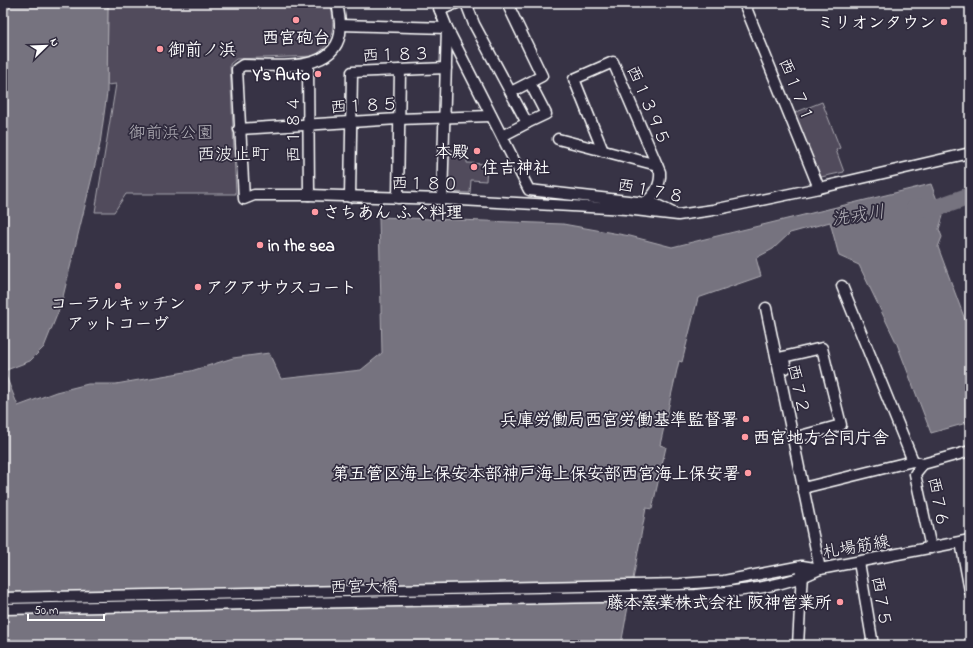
<svg xmlns="http://www.w3.org/2000/svg" width="973" height="648" font-family="'Indie Flower','Klee One',sans-serif">
<style>
.green{fill:#514c5c;stroke:#a8a6ae}
.water{fill:#76737f;stroke:#adabb2}
.lines{fill:none;stroke-linecap:round;stroke-linejoin:round}
.river{stroke:#76737f;stroke-width:18}
.minor-casing{stroke:#fff;stroke-width:13}
.minor{stroke:#2f2a3d;stroke-width:10}
.poi-dot{fill:#ff9aa2;stroke:#2f2a3d;stroke-width:1.5}
.labels{text-anchor:middle;stroke-width:3.5;stroke-linejoin:round;paint-order:stroke}
.poi-label{font-size:17px;font-weight:bold;fill:#fff;stroke:#2f2a3d;text-anchor:end}
.street-label{font-size:17px;fill:#fff;stroke:#2f2a3d}
.park-label{font-size:17px;fill:#b9b7be;stroke:#2f2a3d}
.neighbourhood-label{font-size:18px;fill:#fff;stroke:#2f2a3d}
.water-label{font-size:18px;font-style:italic;fill:#b4b2b9;stroke:#2f2a3d}
</style>
<rect width="100%" height="100%" fill="#373345"/>
<filter id="ink" filterUnits="userSpaceOnUse"><feTurbulence type="fractalNoise" baseFrequency=".025" numOctaves="2"/><feDisplacementMap in="SourceGraphic" scale="8" xChannelSelector="R" yChannelSelector="G"/><feConvolveMatrix kernelMatrix="1 2 1 2 8 2 1 2 1" color-interpolation-filters="sRGB"/></filter>
<g filter="url(#ink)">
<!-- green -->
<g class="green">
<path d="M 108,3 L 331,3 C 334,27 336,39 315,56 L 236,59 L 230,64 L 236,194 L 126,194 L 114,212 L 95,212 L 116,84 L 107,85 Z"/>
<polygon points="822,102 840,148 836,150 844,172 821,177 794,113"/>
<polygon points="449,150 467,151 467,163 487,164 486,181 471,180 470,193 447,192"/>
</g>
<!-- water -->
<polygon class="water" points="3,3 108,3 107,93 100,144 61,305 44,347 30,361 4,371 18,406 56,392 88,384 116,384 191,371 233,358 269,353 281,379 361,370 382,353 379,217 563,224 630,236 672,247 931,184 943,216 939,229 942,237 938,247 970,333 970,422 931,433 897,344 859,265 839,256 830,222 790,233 773,249 756,258 761,276 698,298 682,362 679,361 660,445 666,447 652,509 646,508 621,645 3,645"/>
<g class="lines">
<!-- river -->
<polyline class="river" points="915,208 939,207 970,196"/>
<defs>
<g id="minor">
<path d="M 337,3 C 339,13 341,24 340,34 C 333,74 272,65 243,65 L 237,69 L 244,199 L 254,195 L 309,195 L 442,199 L 626,209 L 678,215 L 713,210 L 819,188 L 970,153"/>
<polyline points="437,3 447,28 529,190 655,204 673,213"/>
<polyline points="466,3 474,24 527,123 502,136"/>
<polyline points="507,3 542,76 511,92"/>
<polyline points="744,3 819,188"/>
<polyline points="440,10 457,3"/>
<polyline points="340,25 447,28 442,199"/>
<polyline points="308,64 309,195"/>
<polyline points="527,123 546,114 530,83"/>
<polyline points="239,129 398,119 491,116"/>
<polyline points="558,139 657,165"/>
<path d="M 603,151 L 574,79 L 613,62 L 660,172 C 661,184 655,196 645,202"/>
<polyline points="350,197 352,72 446,68"/>
<polyline points="398,198 400,70"/>
<polyline points="842,286 913,461"/>
<polyline points="766,308 820,569"/>
<polyline points="786,368 783,357 822,348 841,425 793,438"/>
<polyline points="923,464 915,474 931,548"/>
<polyline points="923,464 970,451"/>
<polyline points="803,488 913,461 923,464"/>
<polyline points="961,542 970,591"/>
<polyline points="859,562 873,645"/>
<polyline points="3,598 680,584 724,581 802,566 820,569 970,540"/>
<path d="M 3,609 L 696,595 C 737,591 783,588 820,569"/>
<polyline points="798,645 802,572"/>
</g>
</defs>
<!-- minor casing -->
<use href="#minor" class="minor-casing"/>
<!-- minor -->
<use href="#minor" class="minor"/>
</g>
</g>
<!-- markers -->
<g class="poi-dot">
<circle cx="296" cy="20" r="4"/>
<circle cx="944" cy="22" r="4"/>
<circle cx="160" cy="49" r="4"/>
<circle cx="318" cy="74" r="4"/>
<circle cx="477" cy="151" r="4"/>
<circle cx="474" cy="167" r="4"/>
<circle cx="315" cy="212" r="4"/>
<circle cx="260" cy="245" r="4"/>
<circle cx="118" cy="286" r="4"/>
<circle cx="198" cy="287" r="4"/>
<circle cx="746" cy="419" r="4"/>
<circle cx="745" cy="437" r="4"/>
<circle cx="748" cy="473" r="4"/>
<circle cx="840" cy="602" r="4"/>
</g>
<g class="labels">
<!-- poi labels -->
<g class="poi-label">
<text x="936" y="28">ミリオンタウン</text>
<text x="296" y="43" text-anchor="middle">西宮砲台</text>
<text x="168" y="55" text-anchor="start">御前ノ浜</text>
<text x="310" y="80">Y's Auto</text>
<text x="469" y="157">本殿</text>
<text x="482" y="173" text-anchor="start">住吉神社</text>
<text x="323" y="218" text-anchor="start">さちあん ふぐ料理</text>
<text x="268" y="251" text-anchor="start">in the sea</text>
<text x="206" y="293" text-anchor="start">アクアサウスコート</text>
<text x="118" y="309" text-anchor="middle">コーラルキッチン<tspan x="118" dy="20">アットコーヴ</tspan></text>
<text x="738" y="425">兵庫労働局西宮労働基準監督署</text>
<text x="753" y="443" text-anchor="start">西宮地方合同庁舎</text>
<text x="740" y="479">第五管区海上保安本部神戸海上保安部西宮海上保安署</text>
<text x="832" y="608">藤本窯業株式会社 阪神営業所</text>
</g>
<!-- street labels -->
<g class="street-label">
<text transform="translate(396 54) rotate(-2)" y="6">西１８３</text>
<text transform="translate(797 90) rotate(68)" y="6">西１７１</text>
<text transform="translate(364 105) rotate(-3)" y="6">西１８５</text>
<text transform="translate(649 105) rotate(67)" y="6">西１３９５</text>
<text transform="translate(293 129) rotate(-90)" y="6">西１８４</text>
<text transform="translate(425 183) rotate(1)" y="6">西１８０</text>
<text transform="translate(651 190) rotate(11)" y="6">西１７８</text>
<text transform="translate(799 389) rotate(78)" y="6">西７２</text>
<text transform="translate(939 502) rotate(79)" y="6">西７６</text>
<text transform="translate(856 546) rotate(-10)" y="6">札場筋線</text>
<text transform="translate(364 586) rotate(-1)" y="6">西宮大橋</text>
<text transform="translate(882 601) rotate(80)" y="6">西７５</text>
</g>
<!-- park labels -->
<g class="park-label">
<text x="171" y="138">御前浜公園</text>
</g>
<!-- neighbourhood labels -->
<g class="neighbourhood-label">
<text x="233" y="160">西波止町</text>
</g>
<!-- water labels -->
<g class="water-label">
<text transform="translate(858 215) rotate(-9)" y="6">洗戎川</text>
</g>
</g>
<!-- margin -->
<rect width="973" height="648" fill="none" stroke="#2f2a3d" stroke-width="16"/>
<rect x="8" y="8" width="957" height="632" fill="none" stroke="#fff" stroke-width="1.5" filter="url(#ink)"/>
<!-- north arrow -->
<g transform="translate(46 46) rotate(67)" stroke="#2f2a3d" stroke-width="3" paint-order="stroke">
<path d="M0-3L7 15L0 10L-7 15Z" fill="#ffffff"/>
<text y="-6" font-size="11" font-weight="bold" text-anchor="middle" fill="#ffffff">N</text>
</g>
<!-- scale -->
<path d="M28 614v6h76v-6" fill="none" stroke="#ffffff" stroke-width="2"/>
<text x="34" y="614" font-size="12" fill="#ffffff" stroke="#2f2a3d" stroke-width="3" paint-order="stroke">50 m</text>
</svg>
